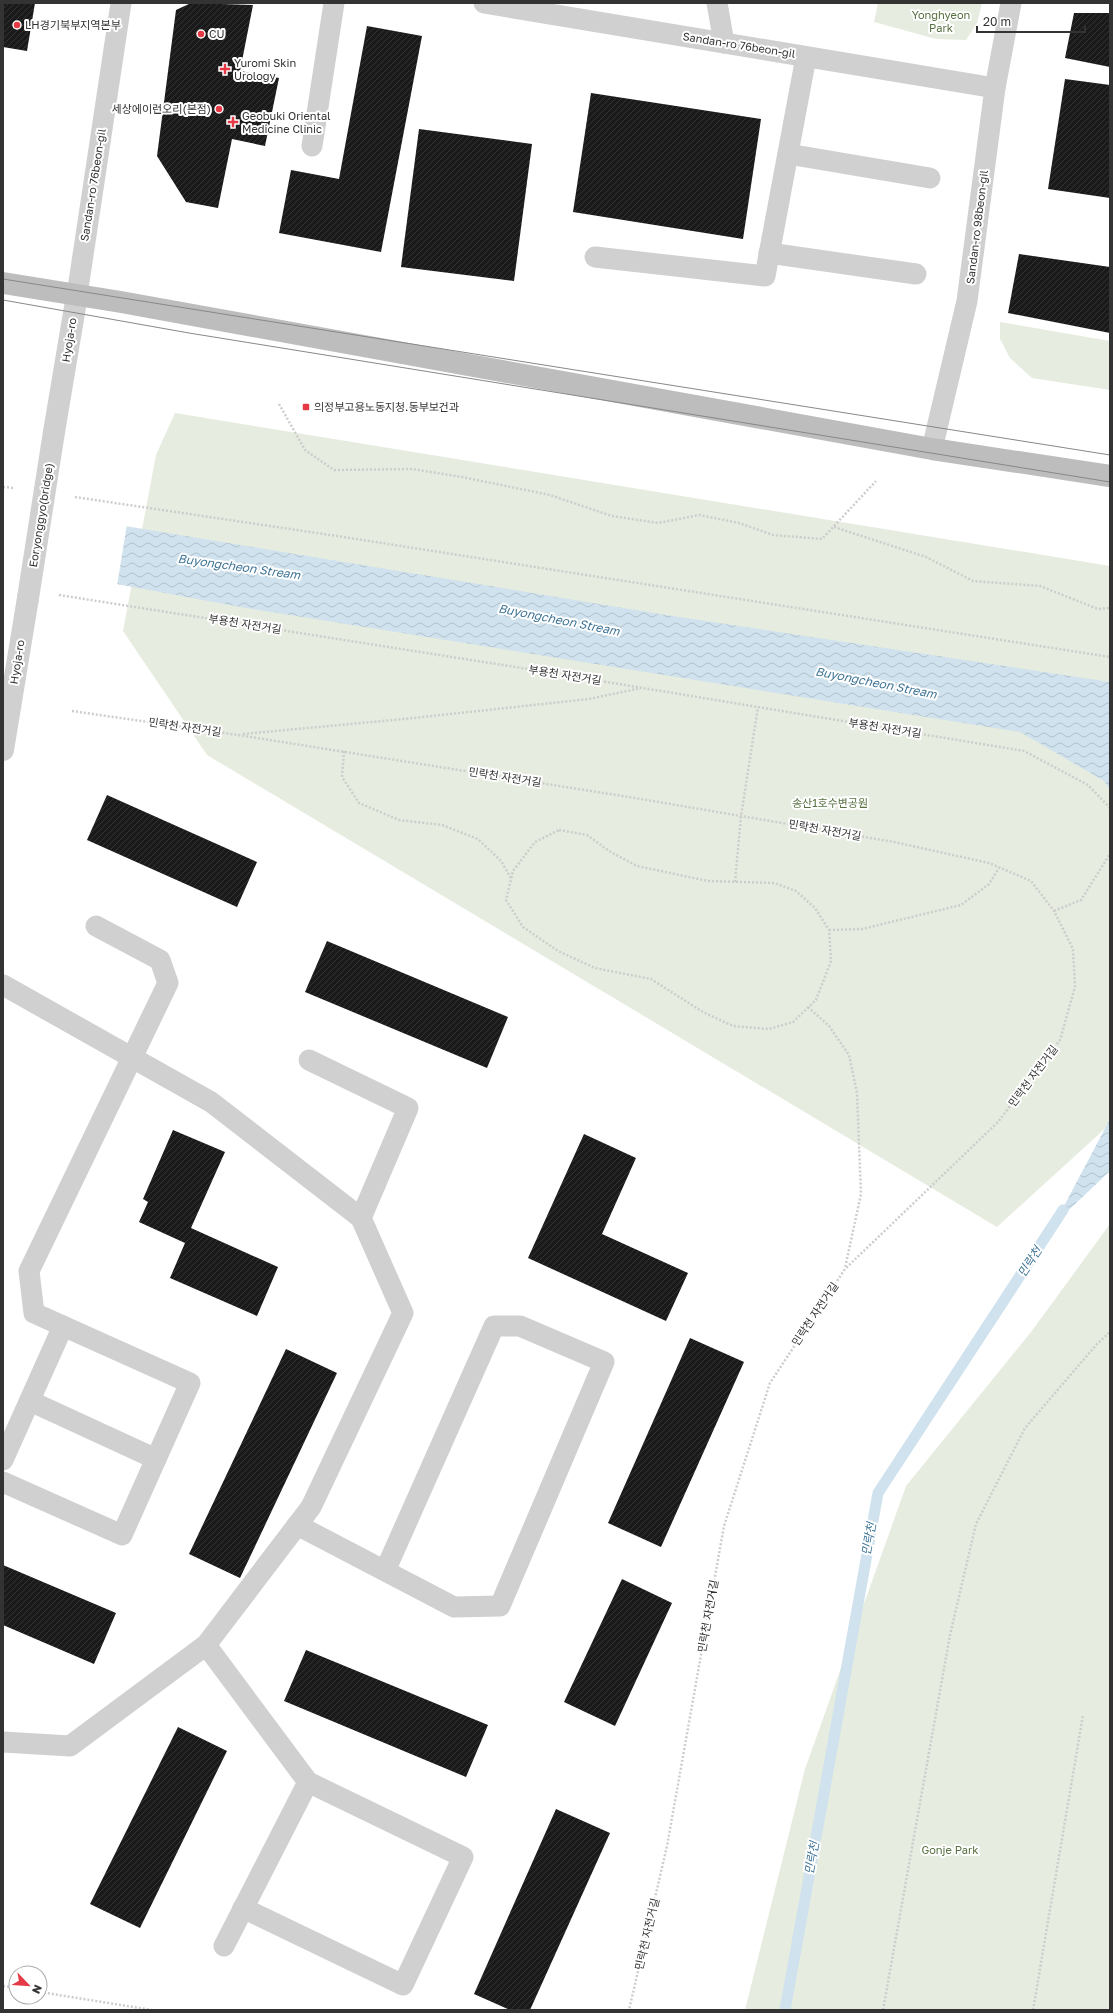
<svg xmlns="http://www.w3.org/2000/svg" width="1113" height="2013" font-family="'Golos Text','Noto Sans KR',sans-serif">
<style>
.green{fill:#e6ecdf}
.water{fill:url(#water-waves)}
.pier{fill:#fff}
.lines{fill:none;stroke-linecap:round;stroke-linejoin:round}
.stream{stroke:#cfe2ee;stroke-width:11}
.building{fill:url(#building-hatch)}
.path{stroke:#cdcdcd;stroke-width:2.5;stroke-dasharray:2 2;stroke-linecap:butt}
.lane{stroke:#d0d0d0;stroke-width:21}
.street{stroke:#d0d0d0;stroke-width:22}
.secondary{stroke:#bdbdbd;stroke-width:22}
.tram{stroke:#888;stroke-width:1}
.street-bridge{stroke:#d0d0d0;stroke-width:22}
.poi-dot{fill:#e63946;stroke:#fff;stroke-width:1.5}
.labels{text-anchor:middle;stroke-width:4;stroke-linejoin:round;paint-order:stroke}
.park-label{font-size:11px;fill:#56703f;stroke:#fff}
.poi-label{font-size:11px;fill:#333;stroke:#fff;text-anchor:start}
.street-label{font-size:11px;fill:#333;stroke:#fff}
.water-label{font-size:12px;font-style:italic;fill:#3f7597;stroke:#fff}
</style>
<defs>
<pattern id="water-waves" width="16" height="10" patternUnits="userSpaceOnUse"><rect width="16" height="10" fill="#cfe2ee"/><path d="M0 5q4-4 8 0t8 0" fill="none" stroke="#b2c2cd"/></pattern>
<pattern id="building-hatch" width="6" height="6" patternUnits="userSpaceOnUse"><rect width="6" height="6" fill="#1a1a1a"/><path d="M-1 1l2-2M0 6l6-6M5 7l2-2" fill="none" stroke="#333"/></pattern>
</defs>
<rect width="100%" height="100%" fill="#fff"/>
<!-- green -->
<g class="green">
<polygon points="878,3 982,3 977,23 966,40 936,39 874,22"/>
<polygon points="1000,322 1110,341 1110,390 1032,378 1010,358 1000,339"/>
<polygon points="175,413 1110,566 1110,1124 997,1227 207,755 123,631 156,455"/>
<polygon points="1110,1224 1110,2010 745,2010 805,1769 906,1486 1031,1332"/>
</g>
<!-- water -->
<g class="water">
<polygon points="3,506 666,615 1110,682 1110,790 1104,781 1020,732 246,608 3,563"/>
<polygon points="1110,1119 1110,1171 1055,1223"/>
</g>
<!-- pier -->
<polygon class="pier" points="3,504 127,524 117,586 3,565"/>
<g class="lines">
<!-- stream -->
<polyline class="stream" points="785,2010 878,1493 1063,1210"/>
</g>
<!-- building -->
<g class="building">
<polygon points="3,3 35,3 27,51 3,47"/>
<polygon points="191,3 253,5 240,71 279,78 265,146 232,139 218,208 186,202 157,156 176,10"/>
<polygon points="1074,13 1110,13 1110,67 1065,58"/>
<polygon points="367,26 422,36 381,252 279,233 291,170 339,179"/>
<polygon points="1065,79 1110,85 1110,198 1048,189"/>
<polygon points="591,93 761,119 743,239 573,212"/>
<polygon points="419,129 532,144 514,281 401,267"/>
<polygon points="1019,254 1110,267 1110,333 1008,313"/>
<polygon points="107,795 257,862 237,907 87,840"/>
<polygon points="327,941 508,1017 487,1068 305,992"/>
<polygon points="173,1130 225,1152 191,1228 278,1267 257,1316 170,1278 185,1243 139,1222 148,1202 143,1199"/>
<polygon points="584,1134 636,1158 602,1234 688,1273 666,1321 528,1258"/>
<polygon points="690,1338 744,1362 661,1547 608,1523"/>
<polygon points="286,1349 337,1373 240,1578 189,1554"/>
<polygon points="3,1565 116,1613 94,1664 3,1625"/>
<polygon points="622,1579 672,1603 615,1726 564,1702"/>
<polygon points="306,1650 488,1725 466,1777 284,1701"/>
<polygon points="178,1727 227,1751 140,1928 90,1904"/>
<polygon points="556,1809 610,1833 530,2010 510,2010 474,1994"/>
</g>
<g class="lines">
<!-- path -->
<g class="path">
<polyline points="279,404 305,450 334,470 412,469 462,477 550,495 612,516 658,523 699,515 739,523 773,535 822,539 876,481"/>
<polyline points="3,487 14,488"/>
<polyline points="75,497 337,536 1110,657"/>
<polyline points="834,527 926,557 973,581 1040,586 1098,609 1110,608"/>
<polyline points="59,595 528,669 1024,751 1088,785 1110,808"/>
<polyline points="72,711 238,735 635,798 894,842 989,863 1031,881 1054,911 1073,949 1075,987 1060,1040 998,1122 845,1269 770,1383 724,1526 667,1846 629,2010"/>
<polyline points="243,734 404,719 589,699 641,688"/>
<polyline points="344,751 342,777 359,803 399,820 442,825 478,839 501,861 511,878"/>
<polygon points="559,830 587,835 609,851 637,866 708,881 774,883 796,891 815,908 829,930 831,961 816,1000 793,1022 769,1029 733,1026 703,1012 651,979 595,968 558,951 523,927 506,900 513,871 535,842"/>
<polyline points="735,882 741,816 758,707"/>
<polyline points="1054,911 1081,900 1110,854"/>
<polyline points="829,930 862,929 961,905 989,884 999,868"/>
<polyline points="808,1007 829,1026 849,1055 857,1093 861,1194 845,1268"/>
<polyline points="3,1986 16,1988"/>
<polyline points="40,1992 152,2010"/>
<polyline points="883,2010 950,1635 976,1524 1025,1428 1097,1344 1110,1332"/>
<polyline points="1033,2010 1083,1715"/>
</g>
<!-- lane -->
<g class="lane">
<polyline points="484,3 995,88"/>
<polyline points="717,3 724,43"/>
<polyline points="312,146 334,3"/>
<polyline points="788,154 930,178"/>
<polyline points="769,253 916,274"/>
<polyline points="595,257 765,276 806,57"/>
<polyline points="77,295 121,3"/>
<polyline points="932,449 967,301 995,88 1011,3"/>
<polyline points="3,985 211,1102 361,1218 403,1313 311,1507 206,1645 70,1746 3,1742"/>
<polyline points="309,1060 408,1108 361,1218"/>
<polyline points="30,1401 156,1459"/>
<polyline points="3,1460 63,1326"/>
<polyline points="3,1482 122,1535 190,1383 34,1313 29,1271 168,983 160,960 96,926"/>
<polyline points="297,1525 454,1607 500,1606 604,1362 520,1326 494,1326 385,1571"/>
<polyline points="206,1645 308,1782 224,1946"/>
<polyline points="243,1908 403,1985 463,1857 308,1782"/>
</g>
<!-- street -->
<g class="street">
<polyline points="54,432 77,295"/>
<polyline points="3,750 28,598"/>
</g>
<!-- secondary -->
<polyline class="secondary" points="3,283 121,302 932,449 1110,476"/>
<!-- tram -->
<g class="tram">
<polyline points="3,279 1110,455"/>
<polyline points="3,300 189,333 1110,482"/>
</g>
<!-- street-bridge -->
<polyline class="street-bridge" points="28,598 54,432"/>
</g>
<!-- markers -->
<g class="poi-dot">
<circle cx="17" cy="25" r="4"/>
<circle cx="201" cy="34" r="4"/>
<path d="M223 63h4v4h4v4h-4v4h-4v-4h-4v-4h4z"/>
<circle cx="219" cy="109" r="4"/>
<path d="M231 116h4v4h4v4h-4v4h-4v-4h-4v-4h4z"/>
<rect x="302" y="403" width="8" height="8" rx="2"/>
</g>
<g class="labels">
<!-- park labels -->
<g class="park-label">
<text x="941" y="19">Yonghyeon<tspan x="941" dy="13">Park</tspan></text>
<text x="830" y="807">송산1호수변공원</text>
<text x="950" y="1854">Gonje Park</text>
</g>
<!-- poi labels -->
<g class="poi-label">
<text x="25" y="29">LH경기북부지역본부</text>
<text x="209" y="38">CU</text>
<text x="234" y="67">Yuromi Skin<tspan x="234" dy="13">Urology</tspan></text>
<text x="211" y="113" text-anchor="end">세상에이런오리(본점)</text>
<text x="242" y="120">Geobuki Oriental<tspan x="242" dy="13">Medicine Clinic</tspan></text>
<text x="314" y="411">의정부고용노동지청.동부보건과</text>
</g>
<!-- street labels -->
<g class="street-label">
<text transform="translate(739 45) rotate(9)" y="4">Sandan-ro 76beon-gil</text>
<text transform="translate(93 185) rotate(-81)" y="4">Sandan-ro 76beon-gil</text>
<text transform="translate(977 227) rotate(-83)" y="4">Sandan-ro 98beon-gil</text>
<text transform="translate(69 340) rotate(-81)" y="4">Hyoja-ro</text>
<text transform="translate(41 515) rotate(-81)" y="4">Eoryonggyo(bridge)</text>
<text transform="translate(245 624) rotate(9)" y="4">부용천 자전거길</text>
<text transform="translate(17 662) rotate(-81)" y="4">Hyoja-ro</text>
<text transform="translate(565 675) rotate(9)" y="4">부용천 자전거길</text>
<text transform="translate(185 727) rotate(8)" y="4">민락천 자전거길</text>
<text transform="translate(885 728) rotate(9)" y="4">부용천 자전거길</text>
<text transform="translate(505 777) rotate(9)" y="4">민락천 자전거길</text>
<text transform="translate(825 830) rotate(10)" y="4">민락천 자전거길</text>
<text transform="translate(1033 1076) rotate(-53)" y="4">민락천 자전거길</text>
<text transform="translate(815 1314) rotate(-56)" y="4">민락천 자전거길</text>
<text transform="translate(708 1616) rotate(-80)" y="4">민락천 자전거길</text>
<text transform="translate(647 1934) rotate(-77)" y="4">민락천 자전거길</text>
</g>
<!-- water labels -->
<g class="water-label">
<text transform="translate(239 567) rotate(8)" y="4">Buyongcheon Stream</text>
<text transform="translate(559 620) rotate(11)" y="4">Buyongcheon Stream</text>
<text transform="translate(876 683) rotate(11)" y="4">Buyongcheon Stream</text>
<text transform="translate(1030 1262) rotate(-57)" y="4">민락천</text>
<text transform="translate(869 1539) rotate(-80)" y="4">민락천</text>
<text transform="translate(812 1858) rotate(-80)" y="4">민락천</text>
</g>
</g>
<!-- border -->
<rect width="1113" height="2013" fill="none" stroke="#333333" stroke-width="8"/>
<!-- north arrow -->
<g transform="translate(28 1985) rotate(115)"><circle r="19" fill="#ffffff" stroke="#adadad"/>
<path d="M0-3L7 15L0 10L-7 15Z" fill="#e63946"/>
<text y="-6" font-size="11" font-weight="bold" text-anchor="middle" fill="#333333">N</text>
</g>
<!-- scale -->
<path d="M977 26v6h108v-6" fill="none" stroke="#333333" stroke-width="2"/>
<text x="983" y="26" font-size="12" fill="#333333" stroke="#ffffff" stroke-width="3" paint-order="stroke">20 m</text>
</svg>
